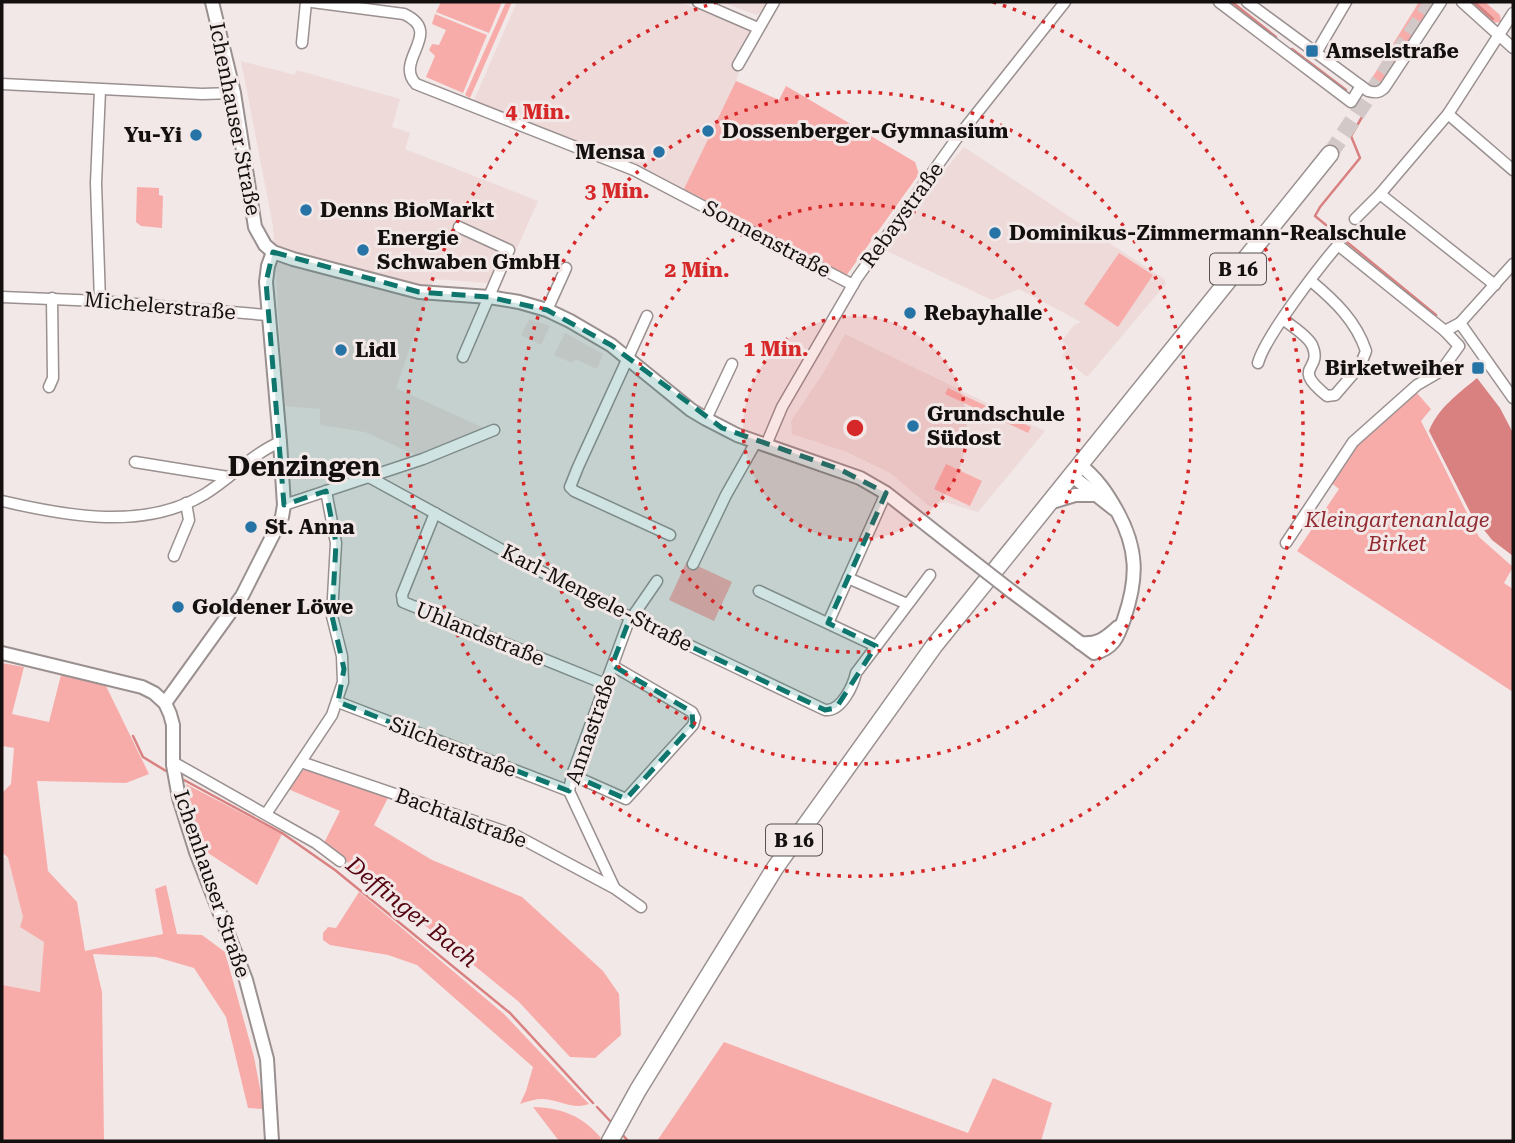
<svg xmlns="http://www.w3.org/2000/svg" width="1515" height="1143" font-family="'Roboto Serif',serif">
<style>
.built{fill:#eddad9}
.green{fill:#f8acaa}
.water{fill:#d88180}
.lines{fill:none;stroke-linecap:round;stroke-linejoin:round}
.stream{stroke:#d88180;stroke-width:2.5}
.primary-tunnel{stroke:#d1c8c7;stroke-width:16;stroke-dasharray:16 8;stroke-linecap:butt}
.minor-casing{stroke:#9a9090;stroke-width:13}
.tertiary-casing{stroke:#9a9090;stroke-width:16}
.primary-casing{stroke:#9a9090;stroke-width:19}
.minor{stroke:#fff;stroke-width:10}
.tertiary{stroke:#fff;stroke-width:12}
.primary{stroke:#fff;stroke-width:16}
.tertiary-bridge-casing{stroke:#9a9090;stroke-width:16;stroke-linecap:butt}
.tertiary-bridge{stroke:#fff;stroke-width:12}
.marked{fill:#0f766e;fill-opacity:0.2;stroke:#0f766e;stroke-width:5;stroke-dasharray:14 9;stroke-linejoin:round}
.ring{fill:none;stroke:#d62828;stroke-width:3.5;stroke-dasharray:3.5 7}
.poi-dot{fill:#2674a6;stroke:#f2e8e7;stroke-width:2.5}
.labels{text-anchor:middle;stroke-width:6;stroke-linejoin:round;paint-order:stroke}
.shield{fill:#f2e8e7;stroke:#575150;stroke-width:2}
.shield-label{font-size:19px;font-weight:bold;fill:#141010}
.poi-label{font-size:21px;font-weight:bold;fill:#141010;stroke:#f2e8e7;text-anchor:start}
.street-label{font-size:21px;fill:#141010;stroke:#f2e8e7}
.park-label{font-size:21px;font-style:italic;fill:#922a31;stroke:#f2e8e7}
.water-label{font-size:23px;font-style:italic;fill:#540310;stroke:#f2e8e7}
.district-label{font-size:28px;font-weight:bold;fill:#141010;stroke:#f2e8e7}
.centre{fill:#d62828;stroke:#f2e8e7;stroke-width:3.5}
.ring-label{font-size:21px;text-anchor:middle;font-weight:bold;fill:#d62828;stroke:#f2e8e7;stroke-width:6;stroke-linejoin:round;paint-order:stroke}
</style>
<rect width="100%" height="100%" fill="#f2e8e7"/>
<!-- built -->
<g class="built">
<polygon points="517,2 680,2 752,32 732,68 739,72 736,81 779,100 786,86 915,162 919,174 846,276 639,165 474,100"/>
<polygon points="721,2 769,2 764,10 757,15"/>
<polygon points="241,61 295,75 296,70 400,99 392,127 410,133 405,149 538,201 501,284 434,279 396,388 486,429 418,456 365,432 320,425 320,409 284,406 273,226"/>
<polygon points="964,147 1164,279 1166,284 1087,377 1062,356 1069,347 1062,341 1074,325 1081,322 1019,289 992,300 880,248"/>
<polygon points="529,319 550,326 541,345 521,335"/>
<polygon points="565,333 603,354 597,369 575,359 572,363 554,355"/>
<polygon points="845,334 1045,431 978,512 945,502 930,507 890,473 847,452 792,434 791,421 825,370"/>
<polygon points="2,857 8,858 23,917 44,942 41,992 2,985"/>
</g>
<!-- green -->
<g class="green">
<polygon points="441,2 502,2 489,33 436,12"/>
<polygon points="506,2 512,2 470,98 465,95"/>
<polygon points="1419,2 1431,8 1383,83 1378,87 1367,86"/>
<polygon points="1470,2 1485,2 1500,15 1501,22 1492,23"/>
<polygon points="435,14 487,35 463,93 426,77 435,56 429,50 432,44 439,45 446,30 432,24"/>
<polygon points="736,81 779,100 786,86 915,162 919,174 846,276 684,189"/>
<polygon points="137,187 159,188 159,195 163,196 162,228 141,226 136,222"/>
<polygon points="1119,253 1153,275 1118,327 1084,304"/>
<polygon points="948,388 1031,427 1028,433 945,394"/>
<polygon points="1416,392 1431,409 1421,421 1479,537 1513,567 1504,583 1513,589 1513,692 1297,551 1339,489 1330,482 1354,445"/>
<polygon points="946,464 982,481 970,506 934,489"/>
<polygon points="687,561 732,582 714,621 669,600"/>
<polygon points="2,663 24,667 12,714 49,722 61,675 106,686 149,774 126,783 37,781 48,871 77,902 85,951 163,934 155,889 166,885 177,934 202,935 225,952 254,1057 264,1109 248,1108 226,1017 194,968 156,957 93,954 102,992 104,1141 2,1141 2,985 40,992 44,942 20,927 23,917 8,858 2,852 2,793 11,784 14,748 2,746"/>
<polygon points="307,769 389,796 374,825 432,860 522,897 603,971 619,994 621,1035 595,1058 570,1057 519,1002 324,843 340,811 288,789 302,771"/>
<polygon points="186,784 282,834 257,885 205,851 195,821"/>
<path d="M 359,892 L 504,1014 L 589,1104 C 573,1110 560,1100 543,1099 C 535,1099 528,1101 520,1104 L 526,1091 L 533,1067 L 417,965 L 388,955 L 330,945 L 323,940 L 323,933 L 328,927 L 336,928 Z"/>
<polygon points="724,1042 968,1133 993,1078 1052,1103 1041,1141 657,1141"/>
<path d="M 533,1107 C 563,1108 582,1116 601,1138 L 599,1141 L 559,1141 Z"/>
</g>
<!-- water -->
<path class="water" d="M 1477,378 L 1500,408 L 1513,433 L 1513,556 L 1492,540 L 1470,512 L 1429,431 C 1438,408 1458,394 1477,378 Z"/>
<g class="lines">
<!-- stream -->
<g class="stream">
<polyline points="1232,2 1276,37"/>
<polyline points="1474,2 1493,19"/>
<polyline points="1292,49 1346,90"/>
<polyline points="1362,101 1369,106 1367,110"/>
<polyline points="1362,117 1351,136 1360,158 1320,207 1315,216 1436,315"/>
<polyline points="133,736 143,757 166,771"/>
<polyline points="184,780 282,833 335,870 510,1013 593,1103"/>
<polyline points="597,1107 612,1123"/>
<polyline points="621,1133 628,1141"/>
</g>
<!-- primary-tunnel -->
<polyline class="primary-tunnel" points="1330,154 1432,2"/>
<defs>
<g id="minor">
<path d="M 312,2 L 404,14 C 445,33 393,60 416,84 L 634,170 L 853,285"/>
<polyline points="698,2 758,28"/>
<polyline points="1219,2 1351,102 1361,86"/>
<path d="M 1247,2 L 1368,91 C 1375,93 1380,93 1385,87 L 1441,2"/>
<polyline points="1462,2 1513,48"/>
<polyline points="302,43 306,2"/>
<polyline points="1316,53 1346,2"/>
<polyline points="738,65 774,2"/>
<polyline points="2,84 202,94 234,93"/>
<polyline points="100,90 96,183 100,301"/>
<polyline points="1448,114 1513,170"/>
<polyline points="1380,194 1495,285"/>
<polyline points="1355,219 1380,194 1448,114 1513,13"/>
<polyline points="459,227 509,250 463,357"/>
<polyline points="2,297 100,301 267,315"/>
<polyline points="547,310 566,268"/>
<polyline points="647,316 578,467 570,487 574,491 670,535"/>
<path d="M 1283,319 C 1291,326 1307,335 1312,345 C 1324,372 1289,365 1327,396 L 1335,395 L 1360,366 L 1366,351 C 1356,321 1335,301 1311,281"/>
<polyline points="1460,323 1513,398"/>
<path d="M 1258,363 C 1265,337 1319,267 1338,245 L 1445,331 L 1460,323 L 1513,264"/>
<polyline points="49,387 53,378 52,298"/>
<polyline points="706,419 732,364"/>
<polyline points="766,445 782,407 857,278 957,138 1065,2"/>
<polyline points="135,462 228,477"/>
<path d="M 369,477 L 586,596 L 825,710 C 841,712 853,686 856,673 L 930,575"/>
<path d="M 2,501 C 67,516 144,531 205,494 C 231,478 252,454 280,442"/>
<polyline points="284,505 423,459 494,430"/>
<polyline points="435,513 402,595 403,602 605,684"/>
<polyline points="1286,543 1353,442 1417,385 1441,371 1459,346 1445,331"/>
<polyline points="174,556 189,520 186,503"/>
<polyline points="693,564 726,495 756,442"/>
<polyline points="848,578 907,604"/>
<polyline points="759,591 876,646"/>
<polyline points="828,623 886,493"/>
<polyline points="338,702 569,791"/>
<polyline points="173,762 316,843 340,861"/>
<polyline points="301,762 515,835 614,888 641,907"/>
<polyline points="572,775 626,799 693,725 695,718 692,712 613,666"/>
<polyline points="266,814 332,715 343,682 342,656 332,616 336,543 326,491"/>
<polyline points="614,887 569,791 572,775 628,623 657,581"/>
</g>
<g id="tertiary">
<polyline points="212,2 234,93 255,227 265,245 273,252 293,259 419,292 489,297 519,302 547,310 570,321 611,345 691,410 706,419 737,435 860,478 886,493 970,559"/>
<polyline points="1071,475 1114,509"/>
<polyline points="1049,503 1075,495 1095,495"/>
<path d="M 1011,591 L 1094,653 C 1113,649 1118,637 1124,619 C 1138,578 1138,549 1117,511 C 1107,493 1097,478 1080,465"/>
<path d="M 1080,643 C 1097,645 1105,639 1118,627"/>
<polyline points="2,653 142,687 154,693 165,703 170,714 173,725 173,765 179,798 196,852 246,980 267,1059 272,1141"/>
<polyline points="165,703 242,596 282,517 284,505 280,442 266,282 268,266 273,252"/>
</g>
<polyline id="primary" points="610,1141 638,1090 775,868 934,646 1330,154"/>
</defs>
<!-- minor casing -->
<use href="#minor" class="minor-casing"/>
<!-- tertiary casing -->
<use href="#tertiary" class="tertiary-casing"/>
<!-- primary casing -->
<use href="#primary" class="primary-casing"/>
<!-- minor -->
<use href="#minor" class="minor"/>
<!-- tertiary -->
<use href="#tertiary" class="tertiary"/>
<!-- primary -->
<use href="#primary" class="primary"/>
<defs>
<polyline id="tertiary-bridge" points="970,559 1011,591"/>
</defs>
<!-- tertiary-bridge casing -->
<use href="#tertiary-bridge" class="tertiary-bridge-casing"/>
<!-- tertiary-bridge -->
<use href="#tertiary-bridge" class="tertiary-bridge"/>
</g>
<!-- marked area -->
<path class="marked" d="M 273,252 L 419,292 L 489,297 L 547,310 L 611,345 L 722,428 L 839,469 L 886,493 L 828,623 L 876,646 L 836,708 L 825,710 L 630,618 L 612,665 L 692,712 L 693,725 L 626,799 L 572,775 L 569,791 L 338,702 L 344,669 L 332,616 L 336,543 L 326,491 L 284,505 L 266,282 Z"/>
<!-- distance rings -->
<circle cx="855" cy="428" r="112" fill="#d62828" fill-opacity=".12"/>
<g class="ring">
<circle cx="855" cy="428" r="112"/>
<circle cx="855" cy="428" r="224"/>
<circle cx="855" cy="428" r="336"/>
<path d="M993 2A448 448 0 1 1 717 2"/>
</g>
<!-- markers -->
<g class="poi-dot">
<rect x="1305" y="44" width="14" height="14" rx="3.5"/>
<circle cx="708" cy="131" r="7"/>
<circle cx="196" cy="135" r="7"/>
<circle cx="659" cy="152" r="7"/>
<circle cx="306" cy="210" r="7"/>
<circle cx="995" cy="233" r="7"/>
<circle cx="363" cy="250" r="7"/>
<circle cx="910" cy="313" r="7"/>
<circle cx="341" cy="350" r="7"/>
<rect x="1471" y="361" width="14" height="14" rx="3.5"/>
<circle cx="913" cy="426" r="7"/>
<circle cx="251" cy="527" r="7"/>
<circle cx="178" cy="607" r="7"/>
</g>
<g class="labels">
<!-- shield labels -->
<g class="shield">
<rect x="1210" y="253.5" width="56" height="31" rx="5"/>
<rect x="766" y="824.5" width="56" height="31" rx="5"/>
</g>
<g class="shield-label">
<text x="1238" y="276">B 16</text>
<text x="794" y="847">B 16</text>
</g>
<!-- poi labels -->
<g class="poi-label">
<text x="1326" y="58">Amselstraße</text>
<text x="722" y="138">Dossenberger-Gymnasium</text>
<text x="182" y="142" text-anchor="end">Yu-Yi</text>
<text x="645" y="159" text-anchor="end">Mensa</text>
<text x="320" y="217">Denns BioMarkt</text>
<text x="1009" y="240">Dominikus-Zimmermann-Realschule</text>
<text x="377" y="245">Energie<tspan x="377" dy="24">Schwaben GmbH</tspan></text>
<text x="924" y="320">Rebayhalle</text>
<text x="355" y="357">Lidl</text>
<text x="1464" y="375" text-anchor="end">Birketweiher</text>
<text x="927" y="421">Grundschule<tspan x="927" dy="24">Südost</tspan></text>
<text x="265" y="534">St. Anna</text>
<text x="192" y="614">Goldener Löwe</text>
</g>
<!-- street labels -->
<g class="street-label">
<text transform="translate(235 119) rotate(79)" y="7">Ichenhauser Straße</text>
<text transform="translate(902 215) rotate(-54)" y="7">Rebaystraße</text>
<text transform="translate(767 239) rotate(28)" y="7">Sonnenstraße</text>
<text transform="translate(160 306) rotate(5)" y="7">Michelerstraße</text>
<text transform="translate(597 598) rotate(27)" y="7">Karl-Mengele-Straße</text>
<text transform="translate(480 634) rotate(22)" y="7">Uhlandstraße</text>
<text transform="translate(591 729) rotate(-71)" y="7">Annastraße</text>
<text transform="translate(453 747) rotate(21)" y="7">Silcherstraße</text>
<text transform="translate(461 818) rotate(20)" y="7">Bachtalstraße</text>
<text transform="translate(212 884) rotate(71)" y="7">Ichenhauser Straße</text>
</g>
<!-- park labels -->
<g class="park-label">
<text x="1397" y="527">Kleingartenanlage<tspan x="1397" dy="24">Birket</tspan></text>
</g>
<!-- water labels -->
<g class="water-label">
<text transform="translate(412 912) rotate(39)" y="8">Deffinger Bach</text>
</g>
<!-- district labels -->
<g class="district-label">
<text x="304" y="476">Denzingen</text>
</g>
</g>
<circle cx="855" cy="428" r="10" class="centre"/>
<g class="ring-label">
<text x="538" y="119">4 Min.</text>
<text x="617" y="198">3 Min.</text>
<text x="697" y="277">2 Min.</text>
<text x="776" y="356">1 Min.</text>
</g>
<!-- border -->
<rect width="1515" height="1143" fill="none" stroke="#141010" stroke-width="7"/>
</svg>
